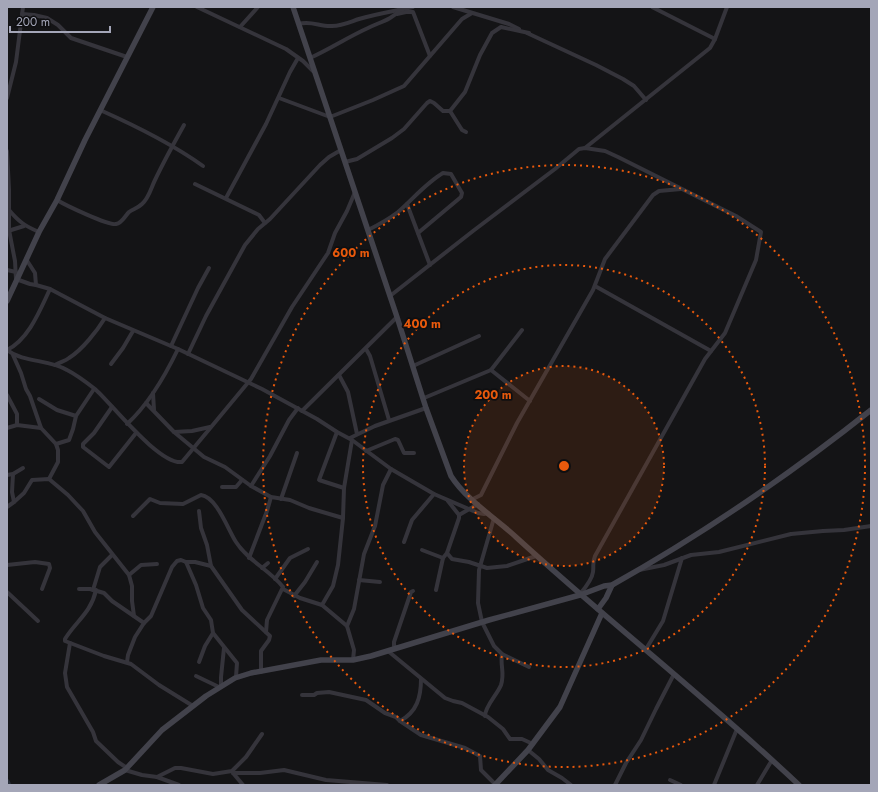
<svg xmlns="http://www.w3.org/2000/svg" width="878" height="792" font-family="Jost,sans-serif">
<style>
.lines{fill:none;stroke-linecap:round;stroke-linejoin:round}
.river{stroke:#292f3b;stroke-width:6}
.street{stroke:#35343b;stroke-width:4}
.secondary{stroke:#42424b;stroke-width:5.5}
.ring{fill:none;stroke:#e8590c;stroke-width:2;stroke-dasharray:2 4}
.centre{fill:#e8590c;stroke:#0f0f11;stroke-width:2}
.ring-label{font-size:12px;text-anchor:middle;font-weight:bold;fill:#e8590c;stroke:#0f0f11;stroke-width:3.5;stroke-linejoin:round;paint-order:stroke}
</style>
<rect width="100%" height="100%" fill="#141416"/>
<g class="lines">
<!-- river -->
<polyline class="river" points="7,782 8,785"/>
<!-- street -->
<g class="street">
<polyline points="197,7 286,49 303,61 313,71"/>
<polyline points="453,7 509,24 519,29"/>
<polyline points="652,7 715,39"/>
<polyline points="22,14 34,15 47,18 58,25 71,38 127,57"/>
<polyline points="397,14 406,12 413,12 430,56"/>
<path d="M 299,24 C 310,20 321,27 332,26 C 342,26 350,22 359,19 C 376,14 395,11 413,7"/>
<polyline points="240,27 258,7"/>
<polyline points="527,33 596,65 623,79 634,86 646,100"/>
<path d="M 310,58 C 330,49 348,37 368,28 C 380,22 391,20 400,10"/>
<polyline points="7,98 16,62 23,7"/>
<polyline points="279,98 330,117 373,100 404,86 462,19 472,13"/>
<path d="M 100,110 C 136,126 171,143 203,166"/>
<polyline points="450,111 462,130 466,132"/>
<polyline points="585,148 710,48 715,39 727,7"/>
<polyline points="7,151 9,189 9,230 15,261 16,279 30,284 36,285 50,289 105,318 178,349 262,389 317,419 337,432 352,440 391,469 434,494 478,513 484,514 488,513"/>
<polyline points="345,162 357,159 392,138 404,129 427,103 430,101 434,103 443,111 450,111 465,92 480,55 492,33 501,27 529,33"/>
<polyline points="195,184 259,215 265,223"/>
<polyline points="226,198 266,124 290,72 298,58"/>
<path d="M 57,200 C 65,205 109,226 116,224 C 122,223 125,216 129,212 C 133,209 138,208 142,204 C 149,198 151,188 155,180 C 164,161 174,143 184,125"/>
<polyline points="407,204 430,265"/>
<path d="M 9,210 C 19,222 25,226 39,232"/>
<path d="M 368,230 C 378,225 389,219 398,212 C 413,199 426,183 443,173 L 451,174 L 462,193 L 461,197 L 418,233"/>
<polyline points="8,231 24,226"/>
<polyline points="26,259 35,273 36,285"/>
<polyline points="7,270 16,272"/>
<polyline points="595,286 711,351"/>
<path d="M 390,296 L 473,231 L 555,169 L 579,149 L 585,148 L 605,151 L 618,157 L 736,216 L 761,232 L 756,260 L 725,333 L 705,359 L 595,556 C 592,564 594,565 593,572 C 592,580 585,588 580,594"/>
<polyline points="171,346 198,288 209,268"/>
<polyline points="366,349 370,356 389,420"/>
<path d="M 7,350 C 24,363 49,359 67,370 C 77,375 86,382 95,389 C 112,404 159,465 182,462 L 251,379 L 292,307 L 328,253 L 335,233 L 347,211 L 355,192"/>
<path d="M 7,350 C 29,339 40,310 50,289"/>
<polyline points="188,354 206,316 245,245 258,229 270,219 320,165 329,157 341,150"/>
<polyline points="13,355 21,373 26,389 30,396 41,428 56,444 58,450 58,462 49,479"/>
<polyline points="111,364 123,348 133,331"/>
<path d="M 55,365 C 60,362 65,361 69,358 C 82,350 97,331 105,318"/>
<polyline points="413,366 479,336"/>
<polyline points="491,370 522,330"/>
<polyline points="339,375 348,392 357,434"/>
<polyline points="153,393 154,410"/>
<polyline points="7,395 17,414 17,425"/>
<polyline points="424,398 491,370 530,401"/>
<polyline points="39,399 57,410 76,416"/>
<polyline points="146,403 174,432 204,457 225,467 251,486 271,497 290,500 309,508 343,518"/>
<polyline points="112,407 94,433 83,444 83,447 109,467 136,433"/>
<polyline points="302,411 397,317"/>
<path d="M 127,424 C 149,404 165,376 178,349"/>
<polyline points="7,428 17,425 41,428"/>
<polyline points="174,432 192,431 210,427"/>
<polyline points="337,432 319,480 344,488"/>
<polyline points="350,438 375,426 426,408"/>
<polyline points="56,444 69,440 73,429 76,416 94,389"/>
<polyline points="366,451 395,439 398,440 404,453 414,453"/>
<polyline points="7,475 13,474 23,468"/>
<polyline points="251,486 270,456 289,420 298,408"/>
<polyline points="222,487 236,487 242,480"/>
<polyline points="281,499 297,453"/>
<polyline points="473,499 481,495 517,423 593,290 605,259 653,195 659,191 681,189"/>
<polyline points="14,502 24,493 32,480 49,479 68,495 83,511 95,532 129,575 132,586 132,601 134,616"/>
<polyline points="7,507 14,502 12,492 13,474"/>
<polyline points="199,511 201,528 207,545 211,566 242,610 270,636 269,640 261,651 261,672"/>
<polyline points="459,515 478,504"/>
<path d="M 133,516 L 150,499 L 160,503 L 183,504 L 201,495 C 217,497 228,530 236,542 C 248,561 270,570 283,587 L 267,620 L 266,632"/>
<polyline points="494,518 479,570 478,603 482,622 494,646 502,654 529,667"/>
<polyline points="404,542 412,520 434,494"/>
<polyline points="422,550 443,558"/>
<polyline points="447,553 452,559 469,562 487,568 507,566 536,556"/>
<polyline points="249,558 267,511 271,497"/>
<polyline points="186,562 196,585 203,608 211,620 213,633 237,663 236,677"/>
<polyline points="7,565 35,562 49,564 50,568 42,589"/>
<polyline points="262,568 268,563"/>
<polyline points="639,570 664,565 691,555 719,552 791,534 823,531 844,530 871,526"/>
<polyline points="129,575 141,565 157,564"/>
<polyline points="275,579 290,558 308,549"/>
<polyline points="359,580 380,582"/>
<polyline points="79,589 90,589 104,593 112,601 144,623"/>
<polyline points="283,589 300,598 322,605 347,626"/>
<polyline points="93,590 100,567 112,555"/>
<path d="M 96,590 C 91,613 76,621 65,639 L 65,641 L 104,656 L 131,664 L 159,685 L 193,706"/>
<polyline points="436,590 443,558 447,553 459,518 459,515 448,501"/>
<polyline points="7,592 38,621"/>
<polyline points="294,596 305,582 317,562"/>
<polyline points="322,605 333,586 338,565 343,518 344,488 352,440"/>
<polyline points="70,643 65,673 67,687 93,732 96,741 118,762 127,768"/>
<polyline points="396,648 394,646 394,642 411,592 413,591"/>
<polyline points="646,649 663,621 682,558"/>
<polyline points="388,651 445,698 453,701 462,703 488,717 503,729 510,739 522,739 533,744"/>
<polyline points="353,660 354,650 347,626 354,609 364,554 375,526 383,485 391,469"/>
<polyline points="127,662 128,655 135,637 144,623 151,616 172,567 177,561 181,560 186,562 195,562 211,566"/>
<polyline points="199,662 205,646 213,633"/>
<polyline points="196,676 219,687"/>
<polyline points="221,685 221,677 224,648"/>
<polyline points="302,695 314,695 317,693 329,692 366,700 385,713 396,717 400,721 421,735 465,748 480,756 481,770 495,784"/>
<path d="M 485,716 C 485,706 497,695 501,685 C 505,673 500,666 502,654"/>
<path d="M 400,721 C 417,712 421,697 421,679"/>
<polyline points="528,750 539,759 548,770 562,778 571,785"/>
<polyline points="125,770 142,775 157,777 179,785"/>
<polyline points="233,773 260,773 284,770 326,780 387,785"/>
<polyline points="233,773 243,785"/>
<polyline points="157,777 175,768 181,768 213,774 232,771 246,757 262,734"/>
<polyline points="670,780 681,785"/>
<polyline points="615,785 626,763 641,740 656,709 674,674"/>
<polyline points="714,785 737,729"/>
<polyline points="757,785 772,760"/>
</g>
<!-- secondary -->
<g class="secondary">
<path d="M 293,7 L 397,317 L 426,408 L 451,476 C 467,501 496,518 517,538 C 609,622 708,699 799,785"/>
<polyline points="7,301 39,232 57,200 85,140 153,7"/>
<polyline points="598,609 606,598 612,585"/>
<path d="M 99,785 L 125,770 L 162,730 L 206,696 L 235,678 L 251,673 L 321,660 L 353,660 L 371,656 L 489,620 L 580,595 L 604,586 L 612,585 C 703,534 789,475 871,410"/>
<polyline points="495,785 528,750 560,707 602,613"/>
</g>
</g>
<!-- distance rings -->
<circle cx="564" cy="466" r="100" fill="#e8590c" fill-opacity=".12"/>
<g class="ring">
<circle cx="564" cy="466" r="100"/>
<circle cx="564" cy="466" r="201"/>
<circle cx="564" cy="466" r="301"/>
</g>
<circle cx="564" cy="466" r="6" class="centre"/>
<g class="ring-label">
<text x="351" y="257">600 m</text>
<text x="422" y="328">400 m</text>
<text x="493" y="399">200 m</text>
</g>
<!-- border -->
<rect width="878" height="792" fill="none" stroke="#a4a6b8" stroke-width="16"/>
<!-- scale -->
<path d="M10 26v6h100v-6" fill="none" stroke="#a4a6b8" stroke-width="2"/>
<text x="16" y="26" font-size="12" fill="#a4a6b8" stroke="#0f0f11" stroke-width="3" paint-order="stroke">200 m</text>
</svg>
